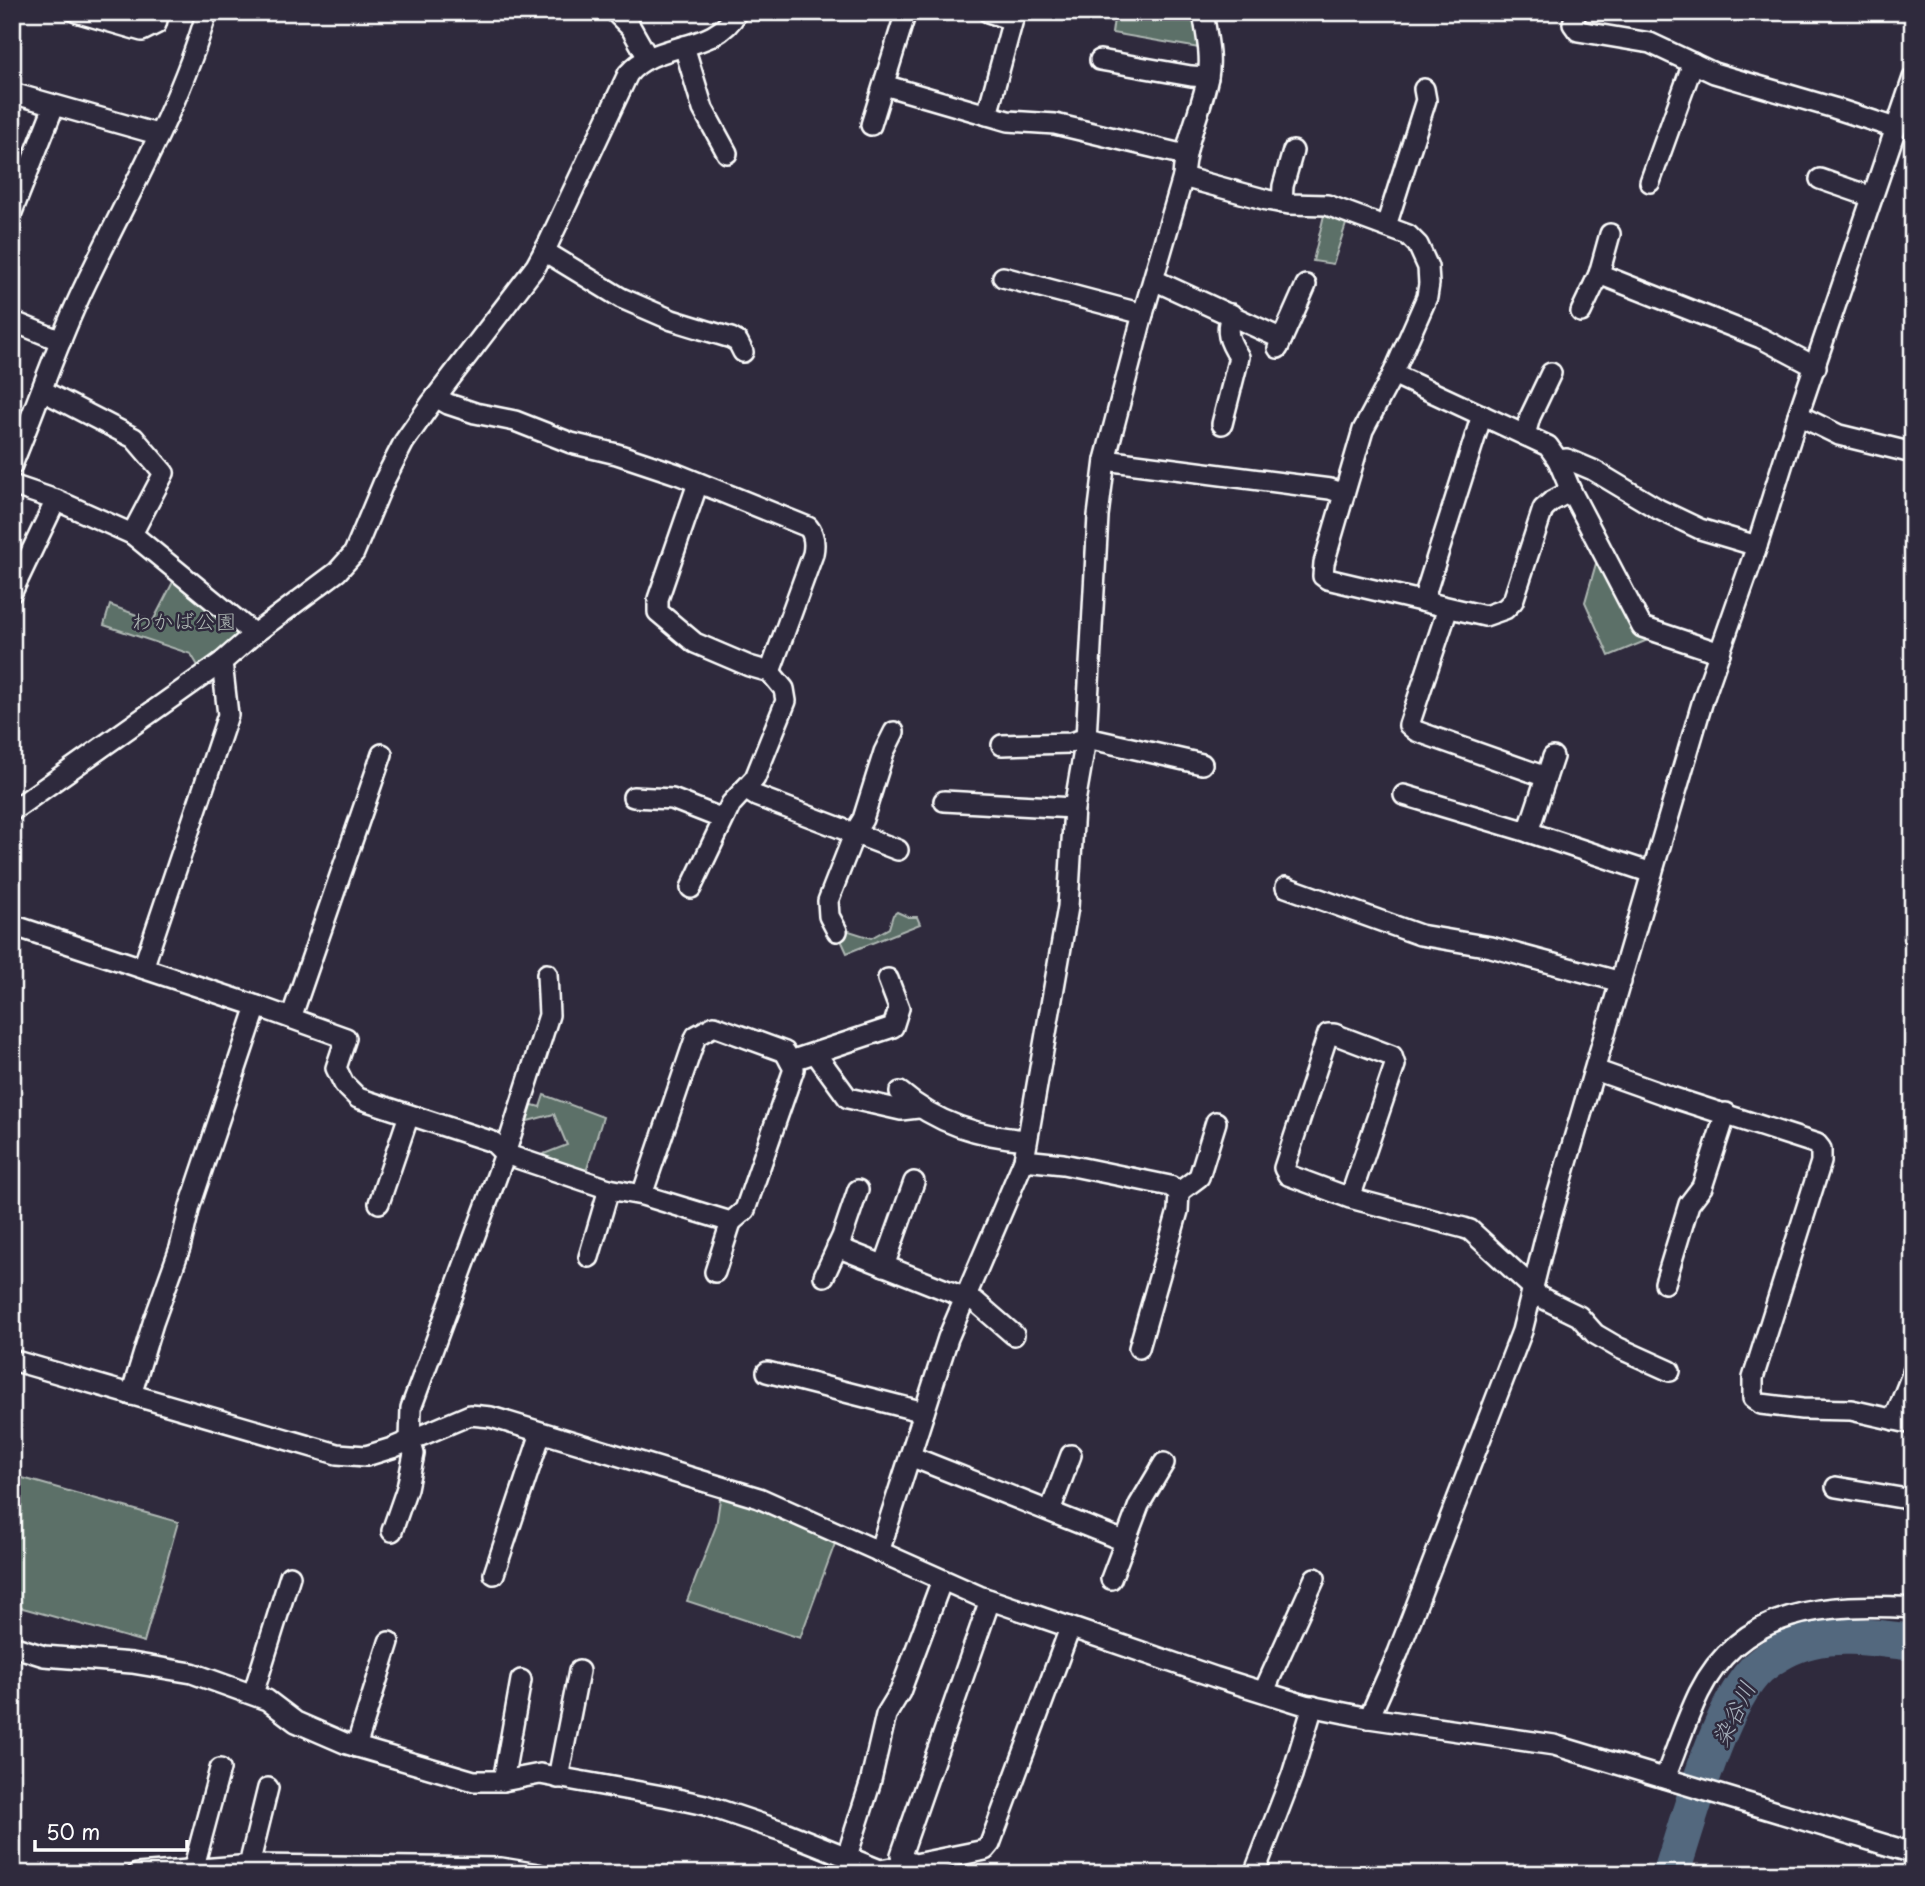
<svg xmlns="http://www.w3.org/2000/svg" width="1925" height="1886" font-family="'Playpen Sans','Klee One',sans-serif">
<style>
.green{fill:#5c6f67;stroke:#aeb7b3;stroke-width:2}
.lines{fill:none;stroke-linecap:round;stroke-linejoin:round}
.river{stroke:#53677e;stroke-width:37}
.minor-casing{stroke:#fff;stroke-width:24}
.minor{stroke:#2f2a3d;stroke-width:19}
.labels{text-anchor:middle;stroke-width:5;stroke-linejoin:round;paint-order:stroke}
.park-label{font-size:21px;fill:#aeb7b3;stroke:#2f2a3d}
.water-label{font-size:23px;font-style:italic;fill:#a9b3be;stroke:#2f2a3d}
</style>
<rect width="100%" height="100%" fill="#2f2a3d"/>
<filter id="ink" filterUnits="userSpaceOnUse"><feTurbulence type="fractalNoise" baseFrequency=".0143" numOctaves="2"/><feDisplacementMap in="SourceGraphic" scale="14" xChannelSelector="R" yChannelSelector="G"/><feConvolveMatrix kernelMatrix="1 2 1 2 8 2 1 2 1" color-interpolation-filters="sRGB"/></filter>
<g filter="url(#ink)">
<!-- green -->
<g class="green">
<polygon points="1115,12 1194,12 1199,48 1112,33"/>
<polygon points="1325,211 1348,218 1333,264 1313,261"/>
<polygon points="1597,560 1655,637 1609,656 1585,602"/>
<polygon points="175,578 240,636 200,669 191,654 104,625 110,605 153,621"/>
<polygon points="897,912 908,917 917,917 920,924 847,953 837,931 843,929 871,938 889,928 893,915"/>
<polygon points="544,1095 603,1117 586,1172 541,1155 567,1145 554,1114 524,1122 529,1104 540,1107"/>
<polygon points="12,1475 178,1522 144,1642 12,1605"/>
<polygon points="721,1493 837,1538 800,1638 687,1601 716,1526"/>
</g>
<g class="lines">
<!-- river -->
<path class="river" d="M 1671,1874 C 1688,1822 1720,1702 1759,1667 C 1773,1655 1793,1644 1811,1640 C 1844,1632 1879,1639 1913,1642"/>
<defs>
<g id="minor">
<polyline points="76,12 142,31 156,24 159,12"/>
<polyline points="615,12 631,28 648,58"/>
<polyline points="988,12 1012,20"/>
<polyline points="1576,12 1573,24 1578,31 1650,43 1714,73 1834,108 1895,128"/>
<polyline points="684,46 703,109 727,153"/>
<polyline points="1100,60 1191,76 1208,77"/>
<polyline points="884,85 1008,121 1055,124 1185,155"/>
<polyline points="12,93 157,134"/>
<polyline points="987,115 1015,12"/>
<polyline points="871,125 906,12"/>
<polyline points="1183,177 1267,200 1289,204 1327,205 1408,235 1418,245 1428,267 1429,284 1427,297 1393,374 1363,430 1324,563 1323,576 1327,579 1485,616 1505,609 1513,601 1543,509 1552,501 1571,491"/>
<polyline points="1820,179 1872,197"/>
<polyline points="1650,182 1693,63"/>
<polyline points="1282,203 1283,186 1293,151"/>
<polyline points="12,212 54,106"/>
<polyline points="1386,226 1426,100 1424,89"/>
<polyline points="544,251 621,298 672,320 731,338 738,342 743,352"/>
<polyline points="1599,274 1761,338 1816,367"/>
<polyline points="1003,277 1143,314"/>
<polyline points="1154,280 1282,339"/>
<polyline points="1581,312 1599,274 1610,234"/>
<polyline points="12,321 61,341"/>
<polyline points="1278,348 1306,285"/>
<polyline points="1393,374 1548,446 1558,460 1571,491 1642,627 1720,653"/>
<polyline points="43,391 134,438 164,473 132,534"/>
<path d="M 436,397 L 448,404 L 475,413 L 515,421 L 571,443 L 617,454 L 677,474 L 808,527 C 815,535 815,544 813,554 L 770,672"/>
<polyline points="1798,415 1839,435 1913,453"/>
<path d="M 1222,424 L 1239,357 C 1229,341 1225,333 1231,314"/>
<polyline points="1525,435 1530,417 1551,373"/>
<polyline points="1105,460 1330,489 1344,494"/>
<polyline points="1558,460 1567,459 1593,470 1658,509 1700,529 1757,546"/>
<path d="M 12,465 C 35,410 54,352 79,298 C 123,203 178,112 207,12"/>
<polyline points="12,485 56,500 132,534 254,634"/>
<polyline points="12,592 56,500"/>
<polyline points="1423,601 1482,415"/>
<polyline points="1448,608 1409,725 1416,731 1546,777"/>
<polyline points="1002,745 1070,743 1087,738 1202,764"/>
<polyline points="745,789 756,796 898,850"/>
<polyline points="1404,795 1528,832 1652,873"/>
<polyline points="633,797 672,799 723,819"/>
<polyline points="944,801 1074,808"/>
<path d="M 12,811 L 222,662 L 254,634 L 337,572 L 354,553 L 385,479 L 404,442 L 432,402 L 536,266 L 548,244 L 628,74 C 656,40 715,54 737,12"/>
<polyline points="1528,832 1553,757"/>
<polyline points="1286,887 1420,935 1491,947 1621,982"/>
<polyline points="691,888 731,804 755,778 786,701 784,689 770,672 749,666 695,643 658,612 658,599 698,483"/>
<polyline points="12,925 257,1006 190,1206 180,1248 153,1323 131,1395"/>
<polyline points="837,931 829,916 828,901 855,832 863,819 884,752 894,732"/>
<polyline points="143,968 228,715 222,662"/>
<polyline points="257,1006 346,1038 336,1068 344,1084 358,1098 493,1142 505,1154 609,1189 642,1195 731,1222 745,1210 794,1069 785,1052 714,1026 696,1036 642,1195"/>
<polyline points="291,1018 382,754"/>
<polyline points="816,1054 848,1098 901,1110 918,1108"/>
<polyline points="790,1061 893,1027 899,1008 888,979"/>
<polyline points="1595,1070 1671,1097 1817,1144 1821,1149 1821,1162 1753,1378 1753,1398 1761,1404 1802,1409 1851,1410 1913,1424"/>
<path d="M 900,1092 C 937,1124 979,1136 1027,1140"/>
<polyline points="1024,1160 1063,1164 1170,1186 1179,1192 1178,1211 1139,1348"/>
<polyline points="1179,1192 1199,1177 1216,1122"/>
<polyline points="1350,1198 1395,1065 1392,1056 1334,1034 1328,1034 1284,1168 1288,1175 1350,1198 1464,1228 1470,1230 1533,1288 1538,1296 1579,1316 1595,1334 1619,1348 1670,1371"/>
<polyline points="379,1203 409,1115"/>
<polyline points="837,1247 976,1302 1014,1335"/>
<polyline points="589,1257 609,1189"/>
<polyline points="884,1266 914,1182"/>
<polyline points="715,1272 731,1222"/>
<polyline points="824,1276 842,1237 858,1190"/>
<polyline points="1665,1283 1689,1204 1702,1187 1726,1113"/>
<polyline points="12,1360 337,1454 366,1456 392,1448 470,1415 491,1417 759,1498 979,1596 1215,1677 1305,1705 1369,1718 1554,1745 1913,1853"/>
<polyline points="767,1372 924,1412"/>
<polyline points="1894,1420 1913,1372"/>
<polyline points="910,1456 1124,1541"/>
<polyline points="1836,1487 1913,1500"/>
<polyline points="1050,1511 1071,1455"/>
<polyline points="392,1531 407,1488 414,1454 410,1440 411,1408 505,1154 549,1015 547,974"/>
<path d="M 879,1552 L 948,1338 L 1024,1160 L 1068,907 L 1074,808 L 1086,739 L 1098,516 L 1105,460 L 1143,314 L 1183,177 C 1185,141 1201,111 1208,77 C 1212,56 1206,33 1203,12"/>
<polyline points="494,1574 541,1433"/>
<polyline points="1111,1579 1139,1505 1164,1463"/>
<polyline points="990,1600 901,1855 903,1860 915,1864 985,1850 990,1844 1070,1628"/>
<polyline points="12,1646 44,1656 132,1663 192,1673 267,1700 296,1722 347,1744 474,1781 503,1781 540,1774 668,1797 705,1805 782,1831 880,1870 897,1867 903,1860"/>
<polyline points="1264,1691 1315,1578"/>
<polyline points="253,1694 290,1576"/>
<polyline points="1369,1718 1398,1653 1522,1331 1548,1227 1703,700 1757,546 1798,415 1913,78"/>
<polyline points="356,1747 389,1642"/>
<polyline points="558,1778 579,1671"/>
<path d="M 1665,1778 C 1676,1750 1686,1720 1699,1693 C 1742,1607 1828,1603 1913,1608"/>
<polyline points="503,1781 521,1680"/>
<polyline points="847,1856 870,1784 886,1715 900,1692 942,1580"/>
<polyline points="252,1865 251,1857 268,1788"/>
<polyline points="193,1870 220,1769"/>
<polyline points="137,1874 252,1865 501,1868 538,1874"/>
<polyline points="1254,1874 1292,1775 1313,1706"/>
</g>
</defs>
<!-- minor casing -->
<use href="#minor" class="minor-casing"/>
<!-- minor -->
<use href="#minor" class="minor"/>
</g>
</g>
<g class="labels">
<!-- park labels -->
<g class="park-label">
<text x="184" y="629">わかば公園</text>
</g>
<!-- water labels -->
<g class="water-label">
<text transform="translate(1734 1714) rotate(-64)" y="8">染谷川</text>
</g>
</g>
<!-- margin -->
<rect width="1925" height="1886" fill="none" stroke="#2f2a3d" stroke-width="42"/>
<rect x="21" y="21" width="1883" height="1844" fill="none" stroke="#fff" stroke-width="2.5" filter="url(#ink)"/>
<!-- scale -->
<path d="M35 1840v10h152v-10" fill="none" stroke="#ffffff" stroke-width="3.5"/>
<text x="46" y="1840" font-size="21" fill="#ffffff" stroke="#2f2a3d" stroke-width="5" paint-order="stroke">50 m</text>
</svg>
